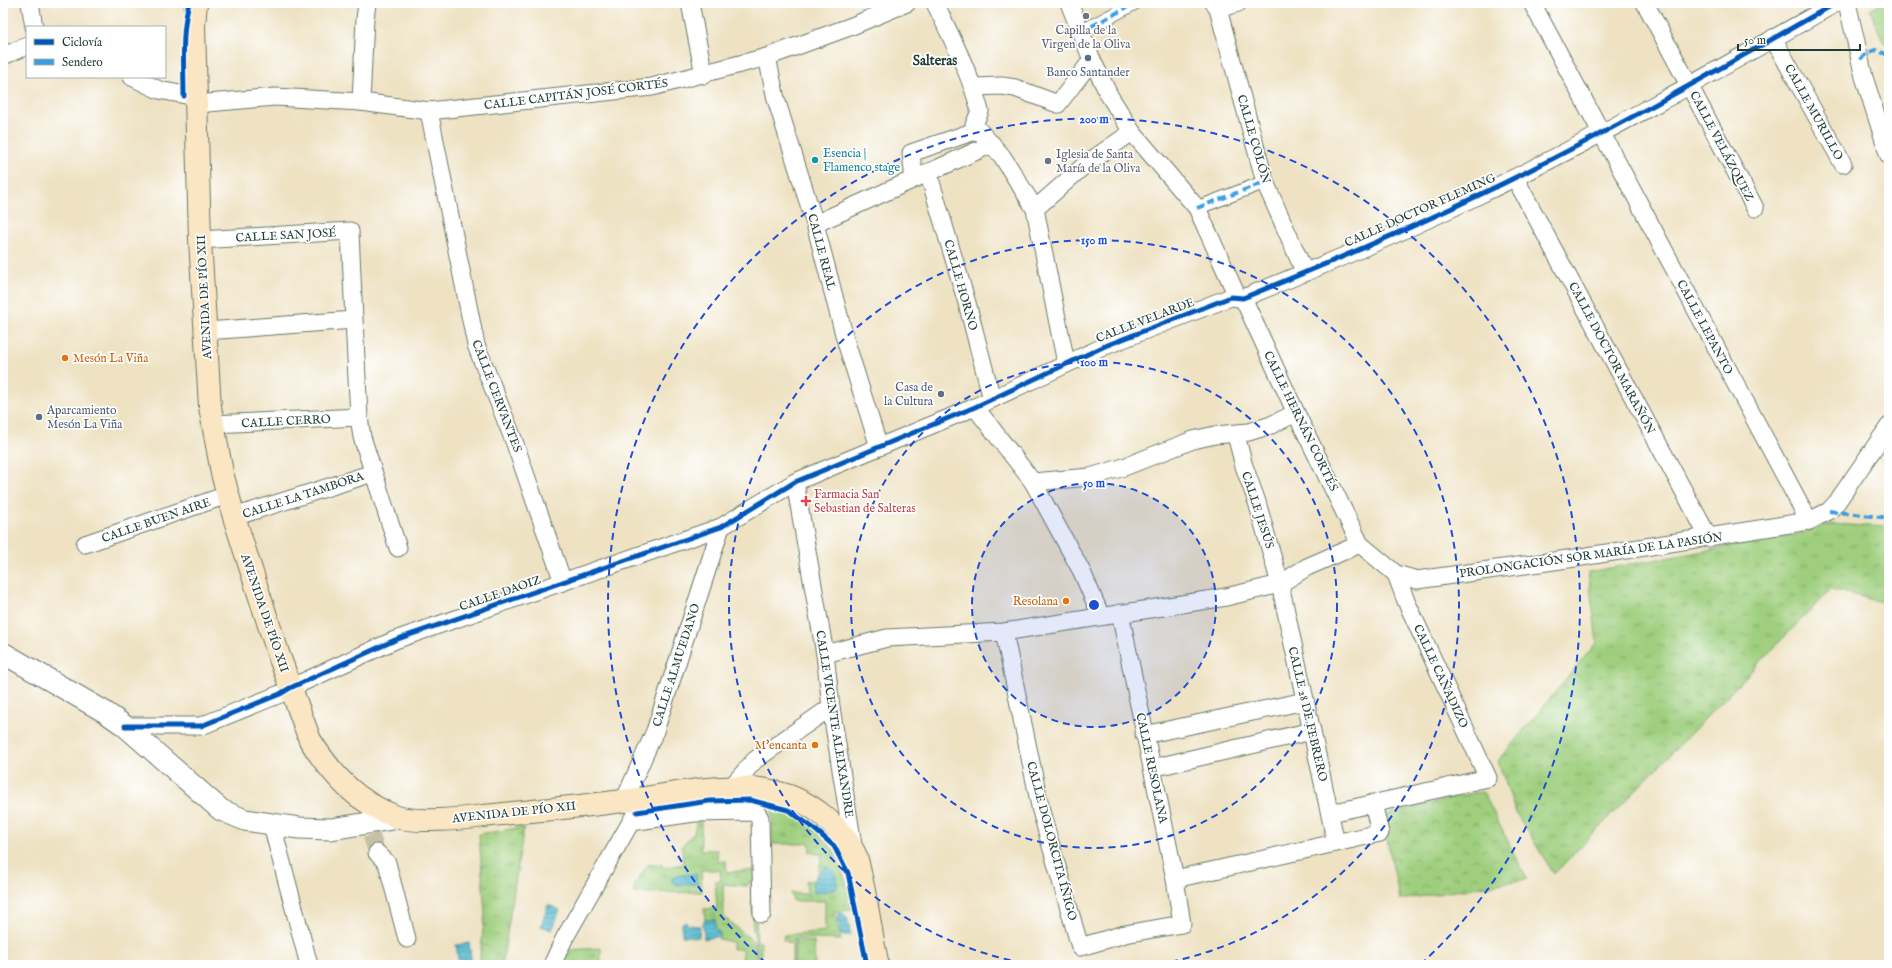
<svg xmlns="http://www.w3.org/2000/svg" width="1892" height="968" font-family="'IM FELL English',serif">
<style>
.grass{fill:url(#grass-tufts);stroke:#5f8659}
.park{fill:url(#park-crowns);stroke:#5f8659}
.garden{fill:#9fcf7e;stroke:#5f8659}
.water{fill:url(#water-rules);stroke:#387b82}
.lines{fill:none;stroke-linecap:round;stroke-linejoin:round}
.minor-tunnel{stroke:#c5c1a6;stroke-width:17;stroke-dasharray:17 8;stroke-linecap:butt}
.pedestrian-casing{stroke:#677766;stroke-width:15}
.minor-casing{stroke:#677766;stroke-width:19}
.tertiary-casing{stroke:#677766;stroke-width:23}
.secondary-casing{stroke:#677766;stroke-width:24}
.pedestrian{stroke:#fff;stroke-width:13}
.minor{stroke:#fff;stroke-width:17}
.tertiary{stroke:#fff;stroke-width:21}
.secondary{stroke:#fbe6c4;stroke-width:22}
.quiet{stroke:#3c9ee2;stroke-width:4;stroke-dasharray:8 4;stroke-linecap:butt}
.cycleway-casing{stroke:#fff;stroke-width:8}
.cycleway{stroke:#0057b8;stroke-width:5}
.ring{fill:none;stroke:#1d4ed8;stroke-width:2;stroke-dasharray:7 5}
.worship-dot{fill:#6b7280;stroke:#fff;stroke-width:1.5}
.service-dot{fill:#5c6f8a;stroke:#fff;stroke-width:1.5}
.culture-dot{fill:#0f9aa8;stroke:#fff;stroke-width:1.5}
.food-dot{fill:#e8710a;stroke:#fff;stroke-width:1.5}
.health-dot{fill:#e0444e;stroke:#fff;stroke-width:1.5}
.labels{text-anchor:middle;stroke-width:3.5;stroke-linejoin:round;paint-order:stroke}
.worship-label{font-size:12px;fill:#5b616d;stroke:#fff}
.service-label{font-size:12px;fill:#4e5e75;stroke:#fff}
.street-label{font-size:12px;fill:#1f3d34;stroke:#fff}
.culture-label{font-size:12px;fill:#0d838f;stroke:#fff;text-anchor:start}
.food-label{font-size:12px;fill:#c56008;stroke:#fff;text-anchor:end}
.health-label{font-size:12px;fill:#be3a42;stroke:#fff;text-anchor:start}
.quarter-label{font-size:14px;font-weight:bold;fill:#1f3d34;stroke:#fff}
.centre{fill:#1d4ed8;stroke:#fff;stroke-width:2}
.ring-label{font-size:12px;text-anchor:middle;font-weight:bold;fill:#1d4ed8;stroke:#fff;stroke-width:3.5;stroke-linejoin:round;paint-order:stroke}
</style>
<defs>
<pattern id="grass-tufts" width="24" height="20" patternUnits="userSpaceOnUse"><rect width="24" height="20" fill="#9fcf7e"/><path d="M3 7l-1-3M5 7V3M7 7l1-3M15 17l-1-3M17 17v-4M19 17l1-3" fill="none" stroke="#81a968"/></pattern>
<pattern id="park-crowns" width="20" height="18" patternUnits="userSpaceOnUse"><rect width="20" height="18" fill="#9fcf7e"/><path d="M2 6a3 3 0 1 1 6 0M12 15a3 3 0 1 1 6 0" fill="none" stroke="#81a968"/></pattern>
<pattern id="water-rules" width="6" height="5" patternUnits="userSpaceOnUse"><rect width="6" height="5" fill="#52b9cf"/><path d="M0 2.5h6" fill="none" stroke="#4398a9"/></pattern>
</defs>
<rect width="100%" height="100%" fill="#fff"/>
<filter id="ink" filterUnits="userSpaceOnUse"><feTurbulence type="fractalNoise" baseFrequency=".025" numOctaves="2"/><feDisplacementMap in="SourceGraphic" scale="8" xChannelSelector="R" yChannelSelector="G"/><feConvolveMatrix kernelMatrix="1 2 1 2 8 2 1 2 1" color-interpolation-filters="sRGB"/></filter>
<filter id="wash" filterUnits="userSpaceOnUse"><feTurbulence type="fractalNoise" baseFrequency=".012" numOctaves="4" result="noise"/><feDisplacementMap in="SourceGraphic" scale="16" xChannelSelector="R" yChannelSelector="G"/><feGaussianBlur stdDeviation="0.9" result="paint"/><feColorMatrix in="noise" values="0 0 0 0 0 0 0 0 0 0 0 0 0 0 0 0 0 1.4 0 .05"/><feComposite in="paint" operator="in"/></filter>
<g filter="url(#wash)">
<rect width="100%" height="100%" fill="#eee2c3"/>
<!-- grass -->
<g class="grass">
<polygon points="1829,524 1889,527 1889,604 1831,589 1554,874 1516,813 1498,761 1597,642 1588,572 1799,534"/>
<polygon points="772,810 791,812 813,828 834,851 848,887 852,910 834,912 841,940 794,938 793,965 792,965 792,944 783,940 784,935 825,931 825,901 793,901 791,893 807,894 806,881 814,880 819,870 822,855 810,852 809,842 805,844 772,844"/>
<polygon points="697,820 701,820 701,850 717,850 718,861 726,861 727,872 754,870 757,942 761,942 761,960 778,961 779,965 760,963 753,929 751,879 747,886 723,884 724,917 754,942 758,965 743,965 742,949 732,949 732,942 718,939 721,934 716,931 715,919 705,920 704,909 717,909 715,881 721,881 720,870 701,870 702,892 634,893 635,885 647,865 661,863 663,868 683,864 682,846 694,833"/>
<polygon points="524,827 502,965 479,965 485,914 479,834"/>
<polygon points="795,940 814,942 815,965 795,965"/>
<polygon points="601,948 601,965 562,965 568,950"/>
</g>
<!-- park -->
<polygon class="park" points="1483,792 1527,879 1400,900 1382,816 1472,793"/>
<!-- garden -->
<polygon class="garden" points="1881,3 1889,3 1889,45 1882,40 1870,9"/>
<!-- water -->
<g class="water">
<path d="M 828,866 C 835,871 840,882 836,890 L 814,893 L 812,883 L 825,867 Z"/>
<polygon points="696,874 697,884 677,885 676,883 672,882 672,878 676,877 676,875"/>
<polygon points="548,905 560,910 552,930 541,926"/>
<polygon points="839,913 842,913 847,917 851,935 841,935 838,917"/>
<polygon points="715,919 716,931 720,932 720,936 704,939 703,923 705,920"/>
<polygon points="686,922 689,925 700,926 699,937 682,936 682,923"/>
<polygon points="469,943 472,965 459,965 456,945"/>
</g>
</g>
<g filter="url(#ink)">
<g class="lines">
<!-- minor-tunnel -->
<polyline class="minor-tunnel" points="371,835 377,853"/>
<defs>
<g id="pedestrian">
<polyline points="1081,32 1135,3"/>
<polyline points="1197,208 1265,182"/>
</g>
<g id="minor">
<polyline points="30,3 34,27"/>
<polyline points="690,3 704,75"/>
<path d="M 935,3 C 952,39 970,73 980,111 L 974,125 L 1002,156 L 1035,209 L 1066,363"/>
<polyline points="1069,3 1092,60 1109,95 1132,132 1197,208 1238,298"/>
<polyline points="1214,3 1218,9 1265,182 1305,273"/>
<polyline points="1532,3 1809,521"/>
<polyline points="1645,3 1755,208"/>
<polyline points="1848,7 1864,77 1889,156"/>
<polyline points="1218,9 1238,3"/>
<polyline points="1773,38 1843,164"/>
<polyline points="3,56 27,46"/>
<polyline points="767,57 776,99 815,224 846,342 879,447"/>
<polyline points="132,77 159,90 196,97"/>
<polyline points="974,87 1002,86 1015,88 1058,104 1092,60"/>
<polyline points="361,102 365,19 367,3"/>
<polyline points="197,104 275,97 361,102 429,111 652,87 767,57 852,26 907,3"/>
<polyline points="429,111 476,345 514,441 563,582"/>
<polyline points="978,130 911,153 914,179 992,144"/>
<polyline points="928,172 967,303 992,399"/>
<polyline points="1515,178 1709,538"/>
<polyline points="1035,209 1086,164 1132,132"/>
<polyline points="815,224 914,179"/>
<polyline points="200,240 350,231 354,320 206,331"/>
<polyline points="1243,298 1296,413 1360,544 1396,574 1417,580 1575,558 1809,521 1829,511 1837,502 1889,426"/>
<polyline points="354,320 359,417 362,437 398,548"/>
<polyline points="975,407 1033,482 1082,572 1101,616"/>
<polyline points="213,424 359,417"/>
<polyline points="1236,435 1244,466 1257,502 1280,584 1336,843"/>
<polyline points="795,482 825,654 831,707 854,851"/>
<polyline points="1033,482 1090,477 1124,467 1193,440 1215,435 1249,432 1271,425 1296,413"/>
<polyline points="234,517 373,473"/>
<polyline points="85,544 227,495"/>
<polyline points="1004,632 1041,811 1080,947 1125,934 1182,924 1175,879 1120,613"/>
<polyline points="825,654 887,638 1004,632 1226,597 1280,584 1307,567 1360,544"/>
<path d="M 125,726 L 201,726 L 280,694 L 290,688 L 395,640 L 721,527 L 795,482 L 975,407 L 1105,346 L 1231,297 L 1243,298 C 1321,266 1399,234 1475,197 C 1597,139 1718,70 1836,3"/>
<polyline points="1144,735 1305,701"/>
<polyline points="1152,768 1312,731"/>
<polyline points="732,786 755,760 831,707"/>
<polyline points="624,801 655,731 721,527"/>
<polyline points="1331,813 1488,778 1406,601 1396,574"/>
<polyline points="631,822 694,813 750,812 757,813 760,818 762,914"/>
<polyline points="272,825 309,965"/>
<polyline points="377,853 387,863 407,939"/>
<polyline points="1175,879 1380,833 1373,803"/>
<polyline points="552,965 564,939 636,813"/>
</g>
<polyline id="tertiary" points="3,653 105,712 125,726 221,810 245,820 299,828 331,829 399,818"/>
<path id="secondary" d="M 196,3 L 194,26 L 200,240 L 210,407 L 222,473 L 234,517 L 278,653 L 310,740 C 332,775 357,803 397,817 C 415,823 463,819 483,816 C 530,811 577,807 623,801 C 691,793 770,767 827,819 C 837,828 848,840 854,852 C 858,859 859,869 861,877 C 868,906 871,936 878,965"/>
</defs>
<!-- pedestrian casing -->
<use href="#pedestrian" class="pedestrian-casing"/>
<!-- minor casing -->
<use href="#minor" class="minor-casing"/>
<!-- tertiary casing -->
<use href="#tertiary" class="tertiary-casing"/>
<!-- secondary casing -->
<use href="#secondary" class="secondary-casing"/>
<!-- pedestrian -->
<use href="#pedestrian" class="pedestrian"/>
<!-- minor -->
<use href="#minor" class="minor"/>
<!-- tertiary -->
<use href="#tertiary" class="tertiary"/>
<!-- secondary -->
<use href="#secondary" class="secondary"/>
<!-- quiet -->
<g class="quiet">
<polyline points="1081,32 1135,3"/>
<polyline points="1860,59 1868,53 1875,50 1889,55"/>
<polyline points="1197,208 1265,182"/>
<polyline points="1829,511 1889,518"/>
</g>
<defs>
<g id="cycleway">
<path d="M 184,96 C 184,65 181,33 189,3"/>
<path d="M 125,726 L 201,726 L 280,694 L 290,688 L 395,640 L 721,527 L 795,482 L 975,407 L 1105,346 L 1231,297 L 1243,298 C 1321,266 1399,234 1475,197 C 1597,139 1718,70 1836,3"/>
<polyline points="637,812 709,801 750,800 788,810 812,827 834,846 848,873 867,965"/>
</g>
</defs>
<!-- cycleway casing -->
<use href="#cycleway" class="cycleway-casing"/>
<!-- cycleway -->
<use href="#cycleway" class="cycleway"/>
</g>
</g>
<!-- distance rings -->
<circle cx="1094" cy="605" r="122" fill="#1d4ed8" fill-opacity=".12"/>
<g class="ring">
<circle cx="1094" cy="605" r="122"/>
<circle cx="1094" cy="605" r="243"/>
<path d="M1034 965A365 365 0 1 1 1154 965"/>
<path d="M766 963A486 486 0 1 1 1422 963"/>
</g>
<!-- markers -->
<g class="worship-dot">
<circle cx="1086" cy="16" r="4"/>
<circle cx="1048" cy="161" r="4"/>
</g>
<g class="service-dot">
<circle cx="1088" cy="58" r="4"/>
<circle cx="941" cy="394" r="4"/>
<circle cx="39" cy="417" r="4"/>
</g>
<circle class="culture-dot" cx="815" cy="160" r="4"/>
<g class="food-dot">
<circle cx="65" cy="358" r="4"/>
<circle cx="1066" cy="601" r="4"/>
<circle cx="815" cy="745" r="4"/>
</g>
<path class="health-dot" d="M804 495h4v4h4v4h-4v4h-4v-4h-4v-4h4z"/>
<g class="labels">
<!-- worship labels -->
<g class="worship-label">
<text x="1086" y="34">Capilla de la<tspan x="1086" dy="14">Virgen de la Oliva</tspan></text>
<text x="1056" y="158" text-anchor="start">Iglesia de Santa<tspan x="1056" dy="14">María de la Oliva</tspan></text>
</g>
<!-- service labels -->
<g class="service-label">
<text x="1088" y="76">Banco Santander</text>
<text x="933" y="391" text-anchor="end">Casa de<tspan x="933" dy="14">la Cultura</tspan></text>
<text x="47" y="414" text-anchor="start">Aparcamiento<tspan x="47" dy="14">Mesón La Viña</tspan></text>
</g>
<!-- street labels -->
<g class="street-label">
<text transform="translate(576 94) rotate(-7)" y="4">CALLE CAPITÁN JOSÉ CORTÉS</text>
<text transform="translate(1814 112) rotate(61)" y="4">CALLE MURILLO</text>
<text transform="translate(1254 139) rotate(74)" y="4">CALLE COLÓN</text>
<text transform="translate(1722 146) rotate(62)" y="4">CALLE VELÁZQUEZ</text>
<text transform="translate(1420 210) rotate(-24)" y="4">CALLE DOCTOR FLEMING</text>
<text transform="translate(286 235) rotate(-3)" y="4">CALLE SAN JOSÉ</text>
<text transform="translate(822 252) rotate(75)" y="4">CALLE REAL</text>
<text transform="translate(961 285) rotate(74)" y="4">CALLE HORNO</text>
<text transform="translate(204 297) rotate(-93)" y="4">AVENIDA DE PÍO XII</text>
<text transform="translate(1145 320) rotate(-21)" y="4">CALLE VELARDE</text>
<text transform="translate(1705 327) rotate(62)" y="4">CALLE LEPANTO</text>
<text transform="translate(1612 358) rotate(62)" y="4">CALLE DOCTOR MARAÑÓN</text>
<text transform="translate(497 396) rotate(69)" y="4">CALLE CERVANTES</text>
<text transform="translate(286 421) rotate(-3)" y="4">CALLE CERRO</text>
<text transform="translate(1301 421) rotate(64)" y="4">CALLE HERNÁN CORTÉS</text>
<text transform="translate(303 495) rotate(-18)" y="4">CALLE LA TAMBORA</text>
<text transform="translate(1258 510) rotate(72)" y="4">CALLE JESÚS</text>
<text transform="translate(156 520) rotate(-19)" y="4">CALLE BUEN AIRE</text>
<text transform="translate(1591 555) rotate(-8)" y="4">PROLONGACIÓN SOR MARÍA DE LA PASIÓN</text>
<text transform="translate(500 593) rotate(-19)" y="4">CALLE DAOIZ</text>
<text transform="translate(265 613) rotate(71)" y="4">AVENIDA DE PÍO XII</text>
<text transform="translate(676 665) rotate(-72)" y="4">CALLE ALMUEDANO</text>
<text transform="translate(1441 676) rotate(65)" y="4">CALLE CAÑADIZO</text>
<text transform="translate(1308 714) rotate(77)" y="4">CALLE 28 DE FEBRERO</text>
<text transform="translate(835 724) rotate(81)" y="4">CALLE VICENTE ALEIXANDRE</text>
<text transform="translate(1152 768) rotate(78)" y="4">CALLE RESOLANA</text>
<text transform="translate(514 812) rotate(-6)" y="4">AVENIDA DE PÍO XII</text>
<text transform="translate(1052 841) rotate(75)" y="4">CALLE DOLORCITA ÍÑIGO</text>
</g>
<!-- culture labels -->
<g class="culture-label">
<text x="823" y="157">Esencia |<tspan x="823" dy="14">Flamenco stage</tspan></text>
</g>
<!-- food labels -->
<g class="food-label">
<text x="73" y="362" text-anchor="start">Mesón La Viña</text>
<text x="1058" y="605">Resolana</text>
<text x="807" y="749">M'encanta</text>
</g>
<!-- health labels -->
<g class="health-label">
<text x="814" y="498">Farmacia San<tspan x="814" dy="14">Sebastian de Salteras</tspan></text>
</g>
<!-- quarter labels -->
<g class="quarter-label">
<text x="935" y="65">Salteras</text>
</g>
</g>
<circle cx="1094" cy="605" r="6" class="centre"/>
<g class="ring-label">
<text x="1094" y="123">200 m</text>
<text x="1094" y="244">150 m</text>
<text x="1094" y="366">100 m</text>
<text x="1094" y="487">50 m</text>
</g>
<!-- margin -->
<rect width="1892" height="968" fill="none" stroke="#fff" stroke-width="16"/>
<!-- legend -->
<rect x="26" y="26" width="140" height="52" fill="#ffffff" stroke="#a5b1ae"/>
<rect x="34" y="39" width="20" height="6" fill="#0057b8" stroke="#a5b1ae"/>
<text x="62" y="46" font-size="12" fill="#1f3d34">Ciclovía</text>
<rect x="34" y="59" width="20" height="6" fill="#3c9ee2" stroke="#a5b1ae"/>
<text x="62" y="66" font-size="12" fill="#1f3d34">Sendero</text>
<!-- scale -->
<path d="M1738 44v6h122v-6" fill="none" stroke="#1f3d34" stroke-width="2"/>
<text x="1744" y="44" font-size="12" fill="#1f3d34" stroke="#ffffff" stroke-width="3" paint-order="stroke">50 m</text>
</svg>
